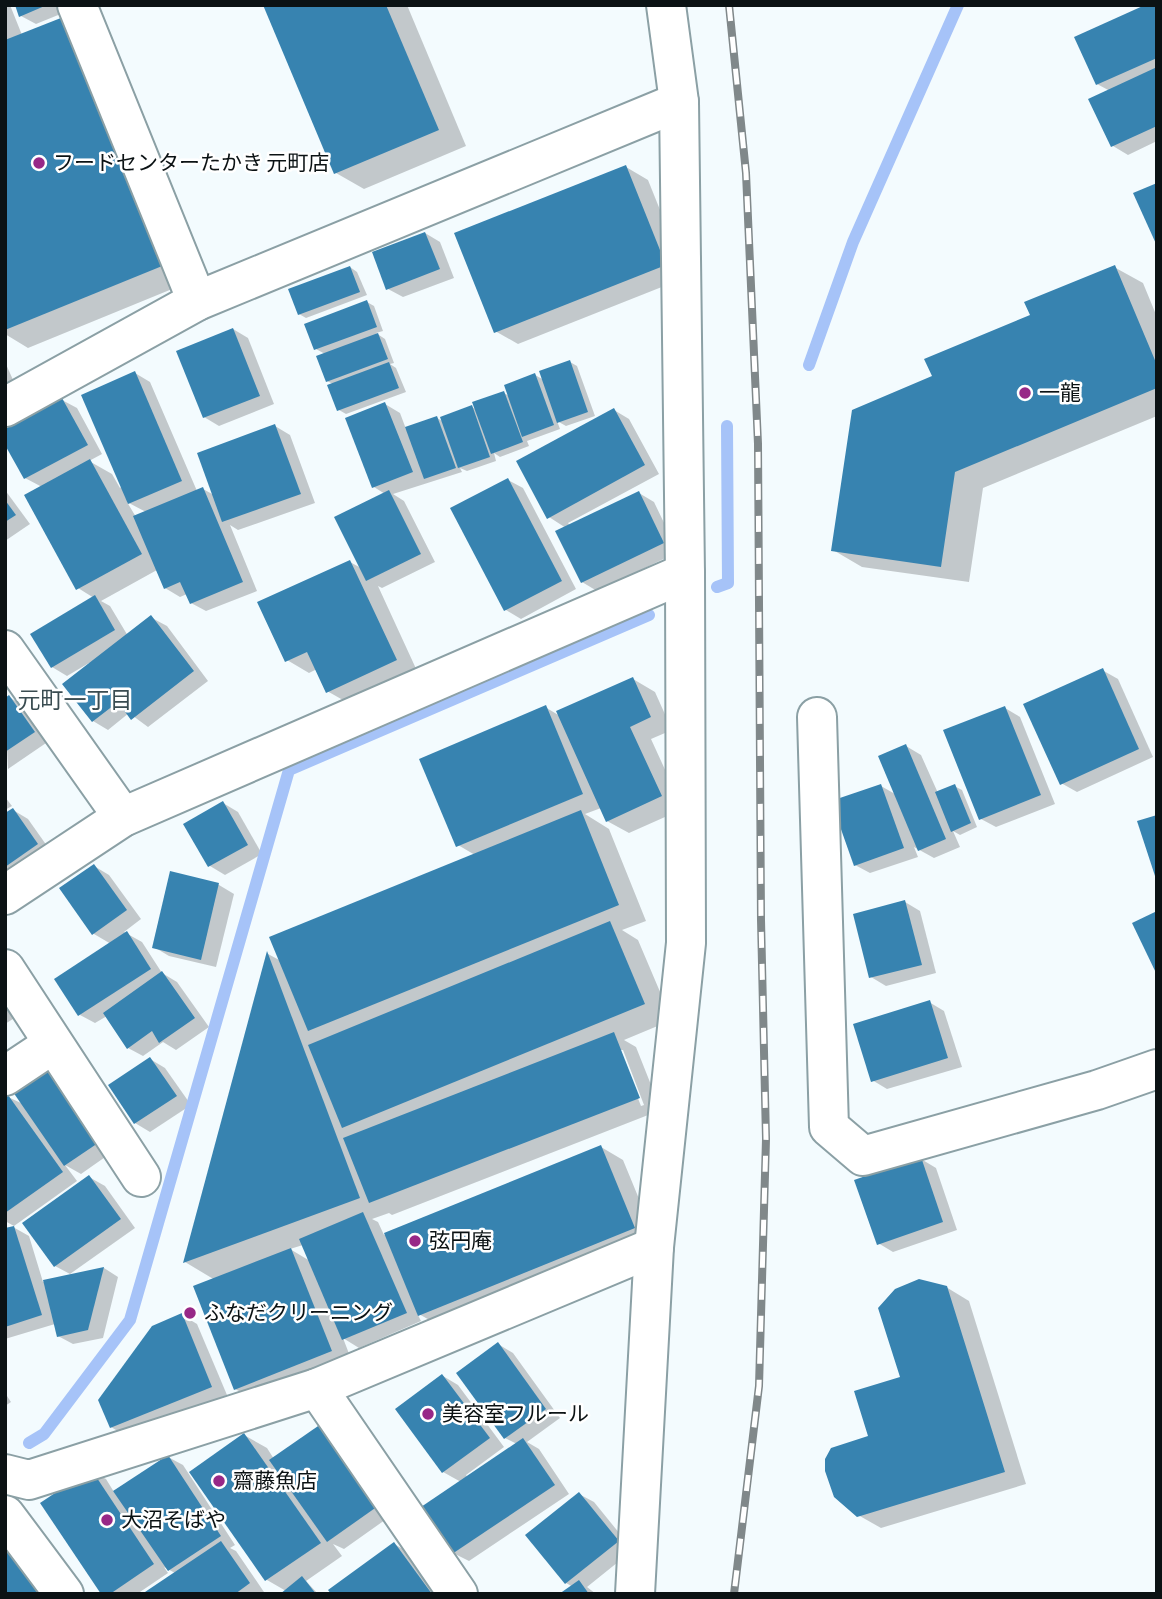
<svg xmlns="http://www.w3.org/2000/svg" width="1162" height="1599" font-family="'Sofia Sans Condensed','Noto Sans JP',sans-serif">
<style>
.shadow{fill:#0003;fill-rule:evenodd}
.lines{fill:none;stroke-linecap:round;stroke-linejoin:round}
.stream{stroke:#a6c3f8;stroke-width:12}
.building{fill:#3783b0}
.minor-casing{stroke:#8ba0a5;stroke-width:42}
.minor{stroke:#fff;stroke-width:38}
.rail-casing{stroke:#80888a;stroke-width:8}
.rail{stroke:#fff;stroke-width:5;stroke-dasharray:16;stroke-linecap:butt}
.poi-dot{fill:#972887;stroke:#fff;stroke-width:2.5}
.labels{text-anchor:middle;stroke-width:5;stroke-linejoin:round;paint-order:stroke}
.poi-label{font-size:21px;fill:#0b1214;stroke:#fff;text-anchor:start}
.neighbourhood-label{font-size:23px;fill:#3a4c51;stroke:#fff}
</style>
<rect width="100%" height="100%" fill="#f3fbfe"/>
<!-- shadow -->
<g class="shadow">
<polygon points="5,5 10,5 22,35 199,278 28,348 5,334"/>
<polygon points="17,5 71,5 73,9 36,24 21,16"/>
<polygon points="265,5 407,5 466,146 364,189 336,173"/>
<polygon points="1157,5 1157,141 1128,155 1113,146 1110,91 1097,84"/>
<polygon points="626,167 648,180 687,277 518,344 495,331"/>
<polygon points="425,233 440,242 454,278 403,297 388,289"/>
<polygon points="350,267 357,272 367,295 306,318 299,314"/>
<polygon points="1114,267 1143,283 1157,317 1157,416 983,488 969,582 862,567 833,550 934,377"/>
<polygon points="367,302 374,306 383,331 376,333 385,339 394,363 390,364 396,368 406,392 346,414 339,410 333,384 327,381 325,354 316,349"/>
<polygon points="233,329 248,338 274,404 219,426 204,417"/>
<polygon points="5,362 18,391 5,396"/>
<polygon points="570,362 577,366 595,416 566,426 557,421 560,429 527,441 529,446 500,457 494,453 496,461 467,471 460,468 462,472 393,494 404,501 435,562 382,588 378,586 418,673 350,704 327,691 317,669 309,673 287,660 350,562 361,568 385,494 374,487 385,404 400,413 406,429 437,418 444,422 472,407 477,410 504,393 509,396 535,375 544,380"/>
<path d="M 135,373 L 150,382 L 197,491 L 203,489 L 214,495 L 275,426 L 290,435 L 315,503 L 238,530 L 230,525 L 257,591 L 206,611 L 191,603 L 187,594 L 180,597 L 165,588 L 157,570 L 101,601 L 110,606 L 128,636 L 152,618 L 167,626 L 208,681 L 148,727 L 129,713 L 108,730 L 93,721 L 89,663 L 67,676 L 52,667 L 94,598 L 78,588 L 42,487 L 25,478 L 5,441 L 62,400 L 77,408 L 102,454 L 89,461 L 112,474 L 120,488 L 122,486 ZM 127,502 L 146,512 L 136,517 Z"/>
<polygon points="614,410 629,419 659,474 568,523 570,526 639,493 654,502 678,552 597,591 582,582 566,528 549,517"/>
<polygon points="508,480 523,488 576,589 521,619 506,610"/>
<polygon points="5,490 30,524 5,541"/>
<polygon points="1102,670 1118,679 1153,757 1077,792 1061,783"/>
<path d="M 633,679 L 655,692 L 672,730 L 651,739 L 683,809 L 629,833 L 607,821 L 601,808 L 585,814 L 609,829 L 646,921 L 622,930 L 638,940 L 672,1020 L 624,1040 L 636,1047 L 661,1110 L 392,1215 L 389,1213 L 372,1219 L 378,1222 L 384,1235 L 601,1147 L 623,1160 L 656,1240 L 442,1327 L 417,1313 L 421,1321 L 359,1348 L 343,1338 L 353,1364 L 258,1401 L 235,1389 L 215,1280 L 185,1262 L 268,954 L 281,961 L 475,855 L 458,845 L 545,707 L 560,716 ZM 619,1050 L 623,1050 L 644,1105 L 641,1106 ZM 303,1245 L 310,1261 L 290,1249 Z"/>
<polygon points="9,697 24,706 49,741 8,769 5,700"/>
<polygon points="1005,708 1020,717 1055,804 996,827 981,819"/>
<polygon points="906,746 921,755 938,793 954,786 962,790 977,827 960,835 953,831 960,847 934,858 914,847 918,857 870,873 855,865 881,786 895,794"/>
<polygon points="5,797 12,806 5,810"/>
<polygon points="223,803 238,812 262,854 225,875 210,866 186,824"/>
<polygon points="13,810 28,819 52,853 5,876 5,815"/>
<polygon points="94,866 109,875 141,919 124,932 142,942 162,973 177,982 209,1027 176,1050 163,1042 143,1056 128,1048 107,1016 95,1023 80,1015 111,944 94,934"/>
<polygon points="171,873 219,885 234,894 216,967 169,956 154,947"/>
<polygon points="905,902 920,911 936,973 886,986 871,977"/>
<polygon points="5,983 24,1012 5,1024"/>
<polygon points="929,1002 944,1011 962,1067 887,1089 872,1080"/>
<polygon points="150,1059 165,1068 191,1105 150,1132 135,1123"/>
<polygon points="8,1097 118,1148 81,1174 65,1165 77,1181 14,1226 5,1221 5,1099"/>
<polygon points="921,1159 936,1168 957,1230 893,1252 878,1243"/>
<polygon points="89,1177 105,1186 135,1228 70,1274 55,1266"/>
<polygon points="13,1227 29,1236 43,1282 104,1268 118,1277 103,1338 73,1344 58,1336 55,1324 5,1339 5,1230"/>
<polygon points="946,1287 969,1301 1026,1484 881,1528 858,1515 870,1438"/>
<polygon points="182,1315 197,1324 227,1395 126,1436 111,1427"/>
<polygon points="498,1344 513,1353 560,1418 527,1442 539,1449 569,1494 469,1561 453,1553 461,1482 443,1472 443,1376 458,1385 504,1447 466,1475 468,1478 517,1444 505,1438"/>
<polygon points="5,1393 11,1402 5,1406"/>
<polygon points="244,1435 267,1448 274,1459 392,1515 344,1549 333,1544 342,1556 306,1581 318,1594 283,1594 286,1591 267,1580 191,1472"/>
<polygon points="168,1457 183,1465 235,1545 230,1548 236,1551 264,1592 146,1594 175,1573 164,1567 168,1573 137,1594 103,1594 91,1471 106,1479 114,1492"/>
<polygon points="579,1494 594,1502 633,1550 587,1587 596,1594 562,1594 573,1587 566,1583"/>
<polygon points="394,1544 410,1553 439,1594 333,1594"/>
</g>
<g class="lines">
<!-- stream -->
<g class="stream">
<polyline points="809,365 853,242 958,5"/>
<polyline points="717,587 728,583 727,426"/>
<polyline points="29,1443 44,1434 130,1320 289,770 649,615"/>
</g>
</g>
<!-- building -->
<g class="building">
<polygon points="15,5 47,5 19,17"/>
<polygon points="263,5 386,5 439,130 334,174"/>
<polygon points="1145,5 1157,5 1157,58 1096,85 1074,37"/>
<polygon points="71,14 172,262 5,330 5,40"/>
<polygon points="1157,67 1157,126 1111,147 1088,99"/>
<polygon points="626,165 666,265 494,333 454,233"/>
<polygon points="1157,183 1157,246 1133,193"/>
<polygon points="425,232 440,269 386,290 372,252"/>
<polygon points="1115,265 1157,365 1157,388 955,472 941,567 831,551 852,410 932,376 924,359 1030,315 1024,302"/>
<polygon points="350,266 360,292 298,315 288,289"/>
<polygon points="367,300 377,327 314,350 304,324"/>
<polygon points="233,328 260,396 203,418 176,351"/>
<polygon points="378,333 388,359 326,382 316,356"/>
<polygon points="570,360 588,412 557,423 539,371"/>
<polygon points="389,362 399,388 337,411 327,385"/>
<polygon points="135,371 182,481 128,504 81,395"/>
<polygon points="535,373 554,425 522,437 504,385"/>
<polygon points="504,391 523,442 491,454 472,402"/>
<polygon points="62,398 88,445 24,479 5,445 5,429"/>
<polygon points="385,402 413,472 372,488 345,418"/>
<polygon points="472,405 490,457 458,468 440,417"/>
<polygon points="614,408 645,465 547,519 516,461"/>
<polygon points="437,416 456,468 424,479 405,427"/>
<polygon points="275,424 301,494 222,522 197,453"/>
<polygon points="90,459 142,554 76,590 24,495"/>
<polygon points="508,478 562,581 504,611 450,508"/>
<polygon points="203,487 243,582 190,604 180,582 164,589 133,516"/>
<polygon points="389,490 421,554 366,581 334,517"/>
<polygon points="639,491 664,543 581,583 555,531"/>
<polygon points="5,500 16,515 5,522"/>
<polygon points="350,560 397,660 326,693 307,652 285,662 257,602"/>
<polygon points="95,595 115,630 51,668 30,634"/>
<polygon points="151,615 194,671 131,720 118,702 92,722 62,684"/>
<polygon points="1103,668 1139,749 1060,785 1023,704"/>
<polygon points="633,677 651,717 630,727 662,796 606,822 556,711"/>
<polygon points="9,695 35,732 5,752 5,698"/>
<polygon points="546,705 583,794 456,847 419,759"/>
<polygon points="1005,706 1041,795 979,820 943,730"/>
<polygon points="906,744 946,839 918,851 878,756"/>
<polygon points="881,784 904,848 854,866 831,801"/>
<polygon points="955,784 971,823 951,832 935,792"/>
<polygon points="223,801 248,845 208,867 183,824"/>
<polygon points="13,808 38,844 5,867 5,813"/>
<polygon points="581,810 619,905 308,1031 269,937"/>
<polygon points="1157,815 1157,879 1156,879 1137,821"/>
<polygon points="94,864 127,910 92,935 59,888"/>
<polygon points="170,871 219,883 201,960 152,948"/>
<polygon points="905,900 922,965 869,978 853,914"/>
<polygon points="1157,911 1157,975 1132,923"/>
<polygon points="610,921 645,1004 342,1128 308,1045"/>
<polygon points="127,931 151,969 78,1016 54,979"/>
<polygon points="267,951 360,1198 183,1263"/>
<polygon points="162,971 195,1018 159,1043 152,1031 127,1049 103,1013"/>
<polygon points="930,1000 948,1058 871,1082 853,1024"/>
<polygon points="614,1032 640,1098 369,1203 343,1138"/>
<polygon points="150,1057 177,1096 134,1124 108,1085"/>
<polygon points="53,1065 104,1139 64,1166 13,1092"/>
<polygon points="8,1095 63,1172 5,1213 5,1097"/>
<polygon points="601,1145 635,1228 418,1316 384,1233"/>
<polygon points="921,1157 943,1222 877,1245 854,1180"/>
<polygon points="89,1175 121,1219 54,1267 22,1223"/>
<polygon points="363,1212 407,1313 342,1340 299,1239"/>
<polygon points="14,1226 42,1315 5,1327 5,1228"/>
<polygon points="291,1248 332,1351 234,1390 193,1286"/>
<polygon points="104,1267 88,1330 57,1337 43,1280"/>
<polygon points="919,1279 947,1286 1005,1472 857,1517 834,1497 825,1471 825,1459 831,1448 868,1436 854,1391 900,1377 878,1308 895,1289"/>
<polygon points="182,1313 212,1387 110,1428 98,1400 152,1326"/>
<polygon points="498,1342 546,1409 504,1439 456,1373"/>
<polygon points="442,1374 490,1438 442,1473 395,1409"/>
<polygon points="321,1424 378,1506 327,1542 269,1460"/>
<polygon points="244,1433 321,1543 265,1581 189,1472"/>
<polygon points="523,1438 555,1485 452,1554 421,1507"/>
<polygon points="168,1455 221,1536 168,1571 113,1491"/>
<polygon points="91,1469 154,1564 110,1594 101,1594 40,1503"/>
<polygon points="579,1492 619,1541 565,1584 525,1535"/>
<polygon points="5,1526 53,1594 5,1594"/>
<polygon points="221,1541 250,1583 235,1594 142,1594"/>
<polygon points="394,1542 432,1594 331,1594 328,1590"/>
<polygon points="302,1576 316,1594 280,1594"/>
<polygon points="579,1580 589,1594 559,1594"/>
</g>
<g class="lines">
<defs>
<g id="minor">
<polyline points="77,5 197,301"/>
<polyline points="5,407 197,301 679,102"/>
<polyline points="5,650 123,817"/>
<polyline points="817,717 829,1127 863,1156 1097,1090 1157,1069"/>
<polyline points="5,895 123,817 685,573"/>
<polyline points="5,969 141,1177"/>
<polyline points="5,1076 53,1044"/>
<polyline points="317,1388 458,1594"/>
<polyline points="5,1474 29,1480 317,1388 654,1247"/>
<polyline points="5,1515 64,1594"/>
<polyline points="635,1594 654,1247 686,943 685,573 679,102 666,5"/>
</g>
</defs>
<!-- minor casing -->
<use href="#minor" class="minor-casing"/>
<!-- minor -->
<use href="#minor" class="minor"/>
<defs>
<polyline id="rail" points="729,5 746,173 758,444 761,920 766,1139 759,1386 734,1594"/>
</defs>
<!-- rail casing -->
<use href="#rail" class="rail-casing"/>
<!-- rail -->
<use href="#rail" class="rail"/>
</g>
<!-- markers -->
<g class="poi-dot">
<circle cx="39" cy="163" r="7"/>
<circle cx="1025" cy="393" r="7"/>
<circle cx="415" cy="1241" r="7"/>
<circle cx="190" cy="1313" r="7"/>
<circle cx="428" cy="1414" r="7"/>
<circle cx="219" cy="1481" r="7"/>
<circle cx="107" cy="1520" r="7"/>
</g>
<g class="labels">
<!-- poi labels -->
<g class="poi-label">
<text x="53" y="170">フードセンターたかき 元町店</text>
<text x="1039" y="400">一龍</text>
<text x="429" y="1248">弦円庵</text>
<text x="204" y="1320">ふなだクリーニング</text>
<text x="442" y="1421">美容室フルール</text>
<text x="233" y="1488">齋藤魚店</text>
<text x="121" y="1527">大沼そばや</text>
</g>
<!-- neighbourhood labels -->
<g class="neighbourhood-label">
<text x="75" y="708">元町一丁目</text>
</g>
</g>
<!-- border -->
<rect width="1162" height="1599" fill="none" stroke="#0b1214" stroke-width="14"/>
</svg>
